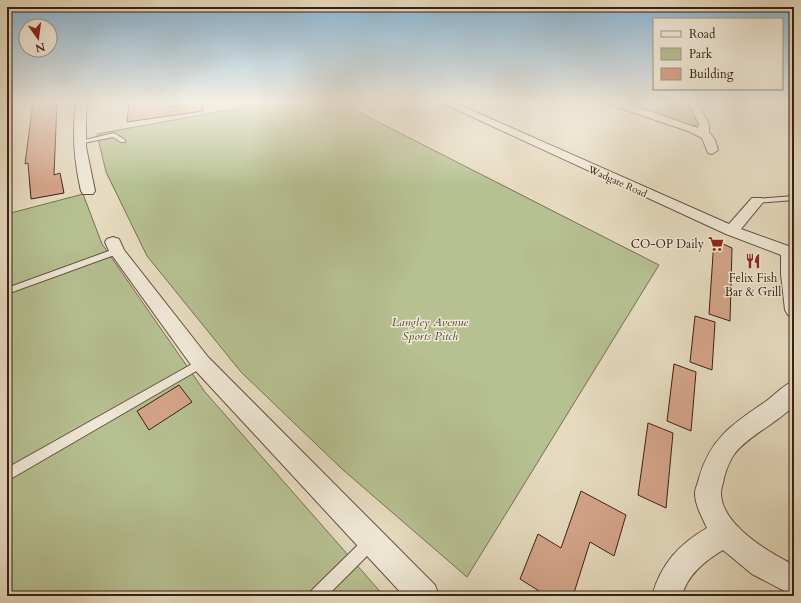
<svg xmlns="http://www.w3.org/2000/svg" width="801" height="603" font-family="Cardo,serif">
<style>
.green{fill:#b6c091;stroke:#787052}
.building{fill:#d5a48a;stroke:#3b2014}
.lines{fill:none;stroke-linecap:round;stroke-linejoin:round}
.lane-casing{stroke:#664f3f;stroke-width:2}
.street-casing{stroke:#664f3f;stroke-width:2}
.lane{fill:#efe8d6;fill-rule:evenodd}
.street{fill:#efe8d6;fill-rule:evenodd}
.labels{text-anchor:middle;stroke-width:3;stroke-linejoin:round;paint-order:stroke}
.far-street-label{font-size:10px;fill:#3b2014;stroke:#efe8d6}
.poi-label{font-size:12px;fill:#3b2014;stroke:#efe8d6;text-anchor:end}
.park-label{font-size:12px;font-style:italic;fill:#5a4833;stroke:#efe8d6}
</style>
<rect width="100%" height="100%" fill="#e6dbc0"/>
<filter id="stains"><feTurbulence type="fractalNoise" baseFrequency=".005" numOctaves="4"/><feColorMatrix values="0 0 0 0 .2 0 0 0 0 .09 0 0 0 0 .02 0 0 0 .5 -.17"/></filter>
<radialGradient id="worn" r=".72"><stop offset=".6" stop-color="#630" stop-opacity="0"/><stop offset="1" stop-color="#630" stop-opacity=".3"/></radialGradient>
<!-- green -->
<g class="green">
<polygon points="272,102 339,102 659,265 467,577 342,469 241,372 147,256 106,172 97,134"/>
<path d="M 616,102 L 689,102 L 700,124 C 689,132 631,107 616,102 Z"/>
<polygon points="83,194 102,244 205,392 384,596 7,596 7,214"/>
</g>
<!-- building -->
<g class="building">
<polygon points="33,102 57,102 54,175 60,173 64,193 31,199 28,163 25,164"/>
<polygon points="129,102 163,102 167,106 173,107 180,106 184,102 202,102 203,111 127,122"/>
<polygon points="714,240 732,248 730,321 709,314"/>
<polygon points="695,316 715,322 712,370 690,362"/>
<polygon points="674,364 696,372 691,431 667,421"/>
<polygon points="179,385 192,402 149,430 137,411"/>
<polygon points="648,423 673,433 666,508 638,495"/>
<polygon points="581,491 626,515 614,556 590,542 573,596 547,596 520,579 538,534 561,548"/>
</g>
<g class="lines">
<defs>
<g id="lane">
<polygon points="114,133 125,140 125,142 121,142 113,137 79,144 76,142"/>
<polygon points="794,196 794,200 757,203 754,201 757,199"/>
<polygon points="117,248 121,251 120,253 7,294 7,288"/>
<polygon points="201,359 205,360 206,363 205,366 7,481 7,468"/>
<polygon points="371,535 376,537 378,542 376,547 327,596 309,596 311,591 366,537"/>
</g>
<g id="street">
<path d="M 76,102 L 86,102 L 86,147 L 95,191 L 93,194 L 83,194 L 81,191 C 74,161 72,132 76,102 Z"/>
<path d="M 164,102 L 183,102 C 179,107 168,107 164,102 Z"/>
<polygon points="440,102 453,102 729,224 752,198 762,198 764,201 741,229 794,248 794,317 788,315 785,310 781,274 781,255 726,234"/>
<polygon points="607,102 622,102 698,128 699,124 687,102 697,102 709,124 709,132 715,140 718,150 712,154 708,153 702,138 688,131 608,104"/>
<polygon points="113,237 119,239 124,250 208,357 435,585 439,596 404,596 194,369 109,251 105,242 107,239"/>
<path d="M 794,381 L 794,405 C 779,422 751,434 735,453 C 730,460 726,470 724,478 C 723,483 721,489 721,493 C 721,525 770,553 794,565 L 794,596 L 752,574 L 723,550 C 705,561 687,575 682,596 L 652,596 C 661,564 679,544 707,528 C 702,517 695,505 695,493 C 695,489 698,483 699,478 C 710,439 732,424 765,402 C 775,395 783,385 794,381 Z"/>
</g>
</defs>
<!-- lane casing -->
<use href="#lane" class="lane-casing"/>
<!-- street casing -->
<use href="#street" class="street-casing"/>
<!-- lane -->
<use href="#lane" class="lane"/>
<!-- street -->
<use href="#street" class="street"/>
</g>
<!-- sky -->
<linearGradient id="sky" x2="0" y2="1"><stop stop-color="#89b6d6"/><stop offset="0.55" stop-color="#f4efe3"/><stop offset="1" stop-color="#f4efe3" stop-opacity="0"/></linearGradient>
<rect width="801" height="186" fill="url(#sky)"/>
<!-- icons -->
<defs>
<symbol id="supermarket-bare" viewBox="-9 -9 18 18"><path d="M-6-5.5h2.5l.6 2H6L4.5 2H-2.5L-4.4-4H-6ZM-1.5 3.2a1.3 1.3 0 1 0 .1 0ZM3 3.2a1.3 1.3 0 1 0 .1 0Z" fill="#8f2418" stroke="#efe8d6" stroke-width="2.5" paint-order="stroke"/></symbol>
<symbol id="restaurant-bare" viewBox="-9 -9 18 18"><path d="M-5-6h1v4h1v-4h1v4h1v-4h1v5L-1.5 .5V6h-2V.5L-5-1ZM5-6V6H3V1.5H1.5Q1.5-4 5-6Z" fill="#8f2418" stroke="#efe8d6" stroke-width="2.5" paint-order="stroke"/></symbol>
</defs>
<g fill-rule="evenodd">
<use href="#supermarket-bare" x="705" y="233" width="22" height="22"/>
<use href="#restaurant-bare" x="742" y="250" width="22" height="22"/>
</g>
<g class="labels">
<!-- far-street labels -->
<g class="far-street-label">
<text transform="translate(618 181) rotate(24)" y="4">Wadgate Road</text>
</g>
<!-- poi labels -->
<g class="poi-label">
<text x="704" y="248">CO-OP Daily</text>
<text x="753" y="282" text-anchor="middle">Felix Fish<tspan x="753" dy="14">Bar &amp; Grill</tspan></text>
</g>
<!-- park labels -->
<g class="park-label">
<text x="430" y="326">Langley Avenue<tspan x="430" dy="14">Sports Pitch</tspan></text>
</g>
</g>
<!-- margin -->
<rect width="801" height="603" fill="none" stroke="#e6dbc0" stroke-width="24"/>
<rect x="8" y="8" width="785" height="587" fill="none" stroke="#3b2014" stroke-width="2"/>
<rect x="12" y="12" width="777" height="579" fill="none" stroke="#3b2014"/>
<!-- legend -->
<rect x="653" y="18" width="130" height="72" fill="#efe8d6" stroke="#a79888"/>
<rect x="661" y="31" width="20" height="6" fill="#efe8d6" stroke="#a79888"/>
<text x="689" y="38" font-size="12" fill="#3b2014">Road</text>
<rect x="661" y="48" width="20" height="12" fill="#b6c091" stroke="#a79888"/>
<text x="689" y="58" font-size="12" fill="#3b2014">Park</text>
<rect x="661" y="68" width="20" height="12" fill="#d5a48a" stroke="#a79888"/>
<text x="689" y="78" font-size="12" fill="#3b2014">Building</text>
<!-- north arrow -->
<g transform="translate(38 38) rotate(166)"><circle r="19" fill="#efe8d6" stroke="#a79888"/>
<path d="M0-3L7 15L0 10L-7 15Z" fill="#8f2418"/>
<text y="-6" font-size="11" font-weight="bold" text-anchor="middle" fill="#3b2014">N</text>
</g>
<rect width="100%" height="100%" filter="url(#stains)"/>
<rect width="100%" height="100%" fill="url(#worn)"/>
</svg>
